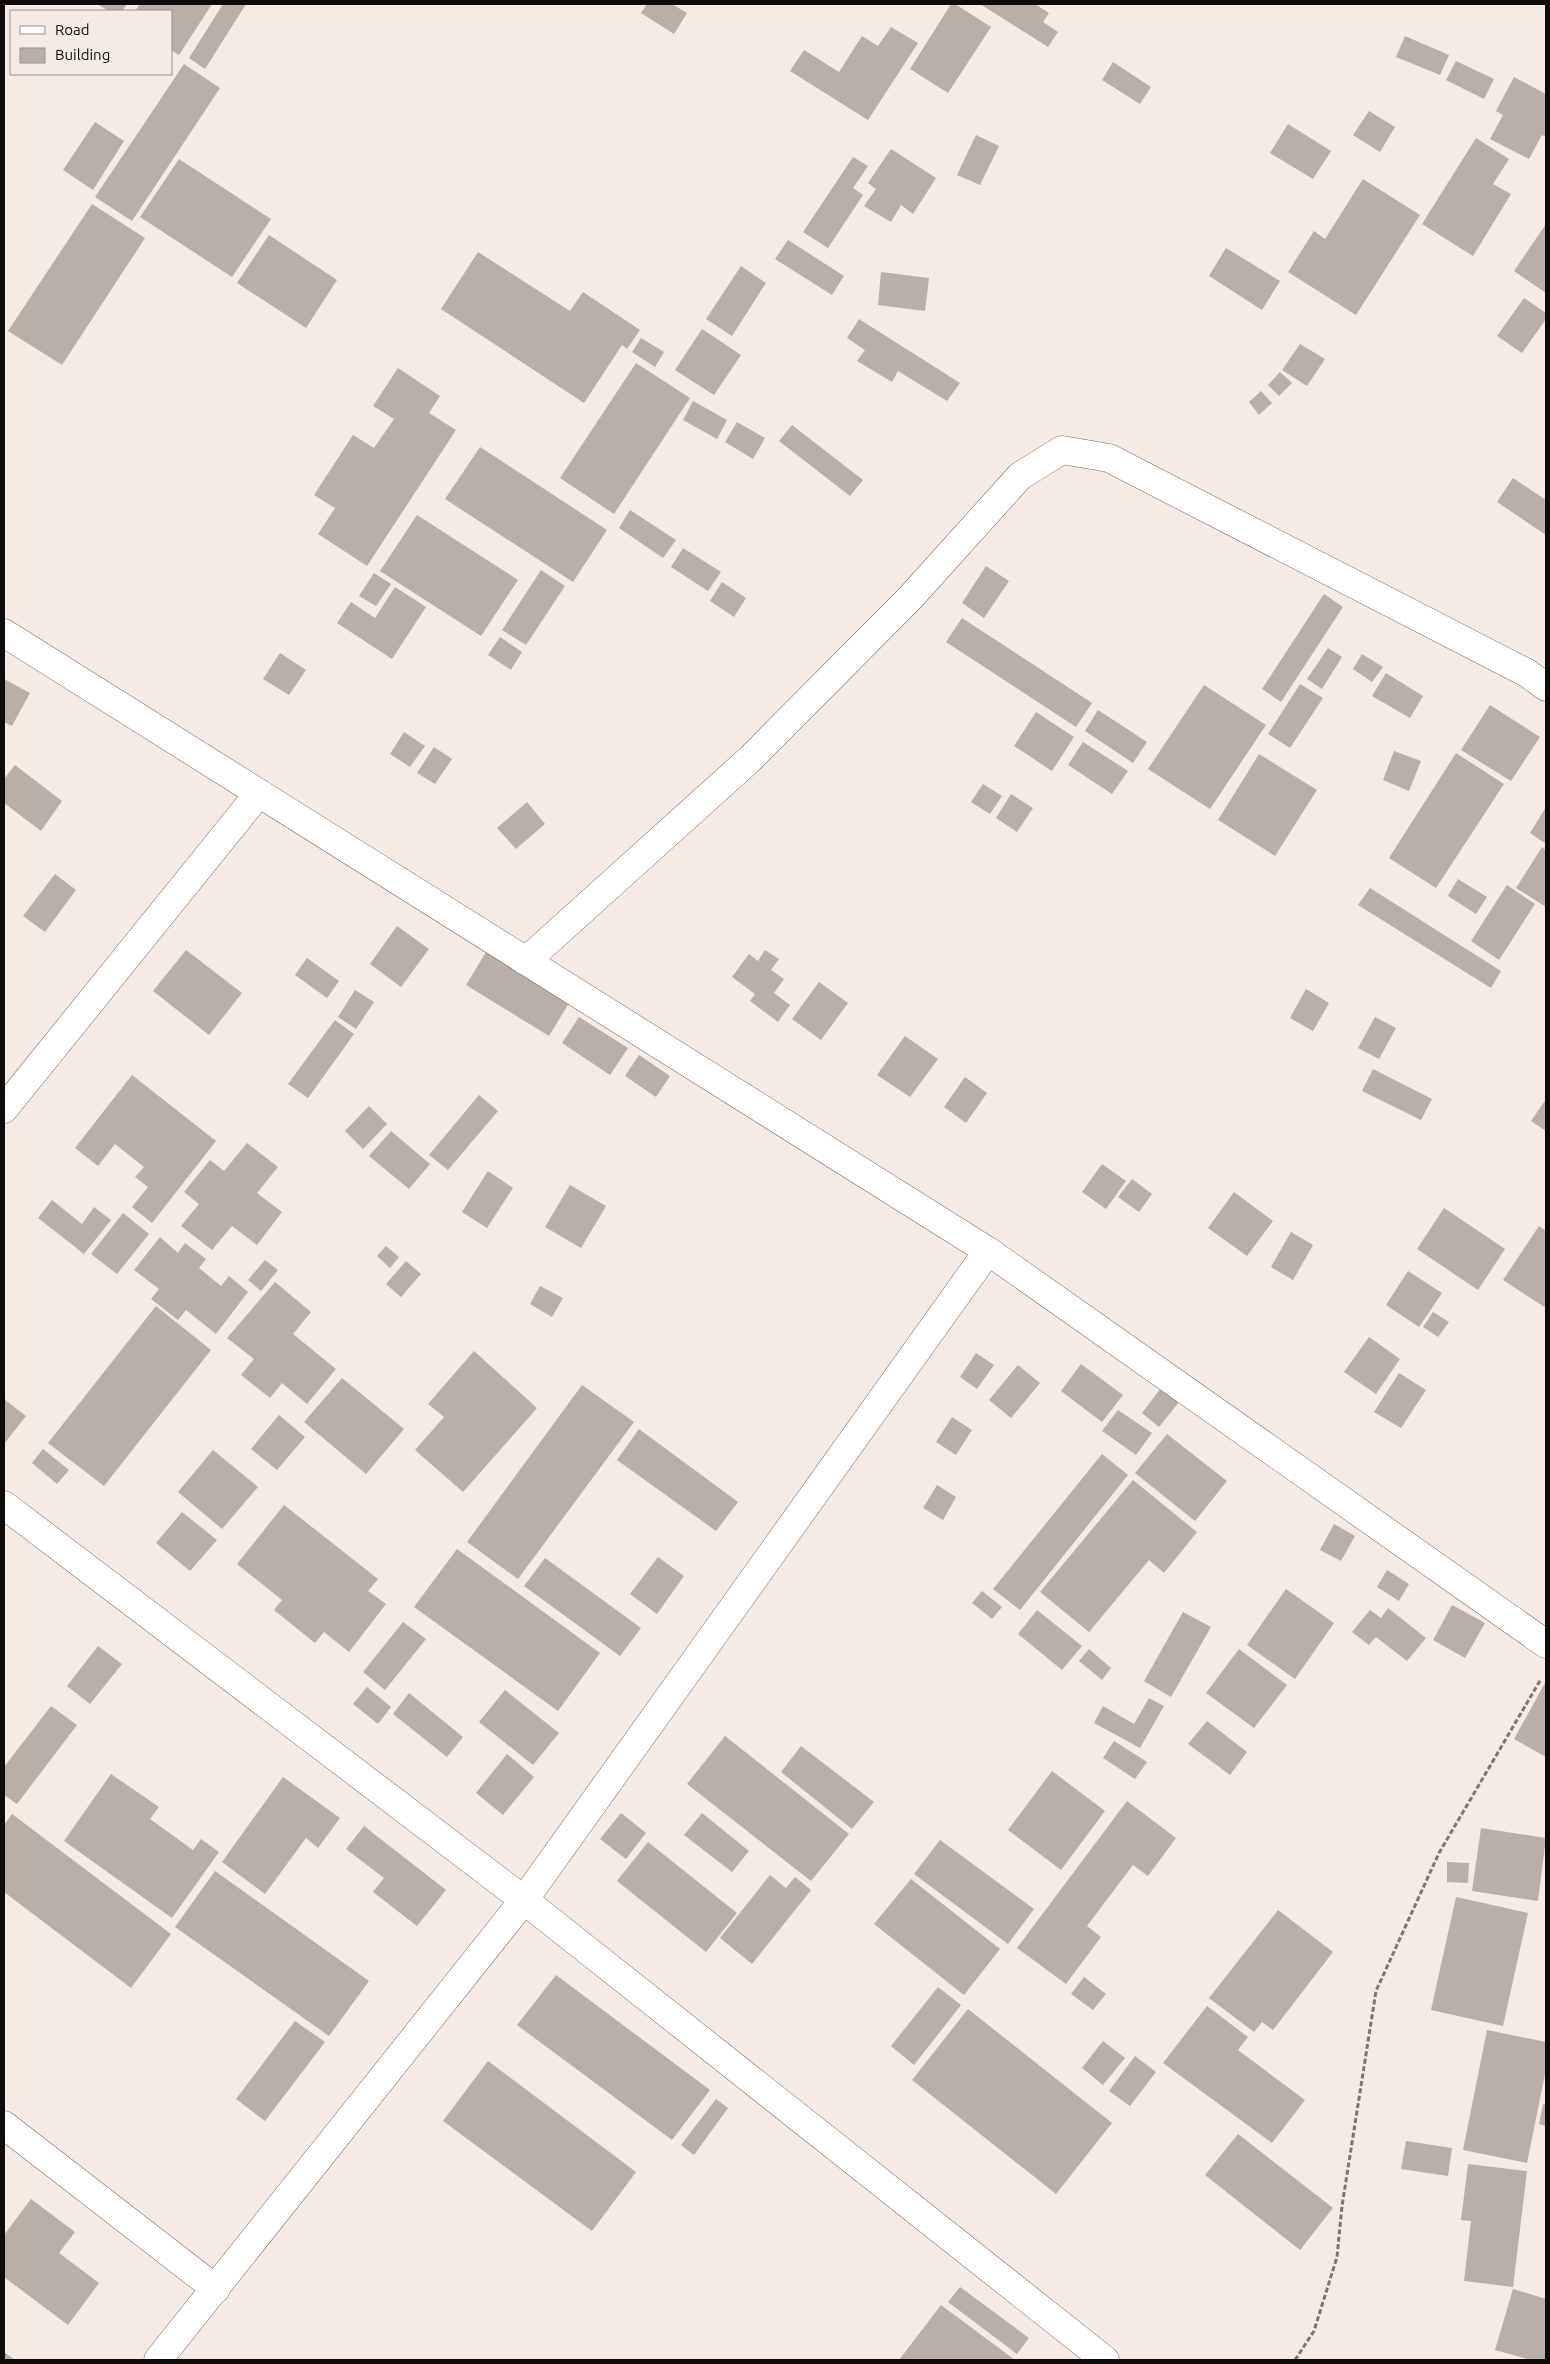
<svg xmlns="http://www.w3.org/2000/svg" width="1550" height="2364" font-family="Ubuntu,sans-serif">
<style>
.building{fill:#b9aea8}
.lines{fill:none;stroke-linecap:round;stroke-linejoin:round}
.street-casing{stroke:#766c66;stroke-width:29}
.secondary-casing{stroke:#766c66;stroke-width:29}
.path{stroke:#7d7571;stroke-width:3;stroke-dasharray:5 2.5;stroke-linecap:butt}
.street{stroke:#fff;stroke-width:28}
.secondary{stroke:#fff;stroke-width:28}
</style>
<rect width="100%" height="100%" fill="#f6eae4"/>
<!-- building -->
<g class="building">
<polygon points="97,4 127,4 122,11 109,11"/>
<polygon points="140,4 212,4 179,55 171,50 171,11 135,11"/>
<polygon points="223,4 246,4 205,69 189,58"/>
<polygon points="647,4 672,4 687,13 674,34 641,13"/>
<polygon points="951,4 955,4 991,27 948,93 910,69"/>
<polygon points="980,4 1035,4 1049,13 1043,22 1058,32 1048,47"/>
<polygon points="891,27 918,43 868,120 790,71 804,50 839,72 862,36 878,46"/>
<polygon points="1405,36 1449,55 1440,75 1396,57"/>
<polygon points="1456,61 1494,79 1484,99 1446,80"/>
<polygon points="1113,62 1151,87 1140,104 1102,80"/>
<polygon points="184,64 220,88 132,221 95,197"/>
<polygon points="1514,77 1546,94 1546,137 1542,135 1529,159 1490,139 1503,115 1496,111"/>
<polygon points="1369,111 1395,127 1380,152 1353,135"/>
<polygon points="95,122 124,141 93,190 63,170"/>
<polygon points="1288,124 1331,151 1313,179 1270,153"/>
<polygon points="976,135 999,146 980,185 957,175"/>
<polygon points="1476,138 1509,159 1493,184 1511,194 1473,256 1422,224"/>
<polygon points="891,149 936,178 913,214 901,205 891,222 864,206 876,189 868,183"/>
<polygon points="853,157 868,166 853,188 863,195 828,248 803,232"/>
<polygon points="179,159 271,219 232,277 140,217"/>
<polygon points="1363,179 1420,215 1356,315 1288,272 1314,231 1325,239"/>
<polygon points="92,204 145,238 62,365 8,331"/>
<polygon points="1546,224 1546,293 1514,271"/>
<polygon points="269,235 337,280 306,328 237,283"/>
<polygon points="788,240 844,276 832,295 775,259"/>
<polygon points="1226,248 1280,281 1262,310 1209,276"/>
<polygon points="478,252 570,311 583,292 640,330 627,349 622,345 584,403 441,309"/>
<polygon points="741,266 766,283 732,336 706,319"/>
<polygon points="881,272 929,278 925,311 878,305"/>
<polygon points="1524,298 1546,313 1546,319 1522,353 1497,336"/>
<polygon points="859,319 960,383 947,401 898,371 892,382 857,361 865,350 847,338"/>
<polygon points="702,329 741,355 714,395 675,370"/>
<polygon points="641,338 664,352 655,367 632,352"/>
<polygon points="1300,344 1325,359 1307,386 1282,370"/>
<polygon points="636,363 690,398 614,514 560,478"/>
<polygon points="398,368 440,396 429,413 456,430 367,566 318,534 335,508 314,495 353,435 374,448 394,419 373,406"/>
<polygon points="1280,372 1292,383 1279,396 1268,385"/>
<polygon points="1261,391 1272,403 1259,415 1249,402"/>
<polygon points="693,401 727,420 717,439 683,420"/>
<polygon points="737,422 765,438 753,459 725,442"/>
<polygon points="792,425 863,480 850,496 779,441"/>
<polygon points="480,447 607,530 573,582 445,499"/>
<polygon points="1513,478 1546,500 1546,535 1497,502"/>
<polygon points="630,510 676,540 663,558 619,528"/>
<polygon points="417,515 518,580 481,636 380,571"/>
<polygon points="683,548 721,572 708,591 671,567"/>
<polygon points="986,566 1009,581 984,618 962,603"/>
<polygon points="541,570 565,586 526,645 502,630"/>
<polygon points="374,573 391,584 376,606 359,596"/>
<polygon points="722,582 746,598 734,617 710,601"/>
<polygon points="395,587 426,607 392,659 337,623 351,602 375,618"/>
<polygon points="1324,594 1343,607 1281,702 1262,689"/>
<polygon points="962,618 1092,703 1076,727 946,642"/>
<polygon points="500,637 522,652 511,670 488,655"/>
<polygon points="1328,648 1342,657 1322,689 1307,679"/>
<polygon points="280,653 306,670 289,695 263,679"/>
<polygon points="1362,654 1383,667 1372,682 1353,669"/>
<polygon points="1386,673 1423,696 1410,718 1372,696"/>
<polygon points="4,679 30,693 12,726 4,722"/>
<polygon points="1300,684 1323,698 1290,748 1268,734"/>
<polygon points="1204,685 1266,725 1210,809 1148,769"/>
<polygon points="1490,705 1540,737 1511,781 1461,750"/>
<polygon points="1098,710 1147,742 1133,763 1085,731"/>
<polygon points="1036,712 1074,737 1052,771 1014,746"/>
<polygon points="404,732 425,746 410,767 390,754"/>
<polygon points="1083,742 1128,771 1112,794 1068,765"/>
<polygon points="434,747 452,759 435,784 417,773"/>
<polygon points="1394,751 1421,761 1409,791 1383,780"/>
<polygon points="1456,753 1504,784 1436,888 1389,858"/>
<polygon points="1259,754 1317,790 1275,856 1218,820"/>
<polygon points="15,765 62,801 41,831 4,803 4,779"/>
<polygon points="983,784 1002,796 990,814 971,802"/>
<polygon points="1011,794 1033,808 1017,832 996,818"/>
<polygon points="527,802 545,824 516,849 497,828"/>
<polygon points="1546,807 1546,844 1530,833"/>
<polygon points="1542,847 1546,850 1546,907 1516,888"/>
<polygon points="55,874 76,890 45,932 23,916"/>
<polygon points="1458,879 1487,897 1476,914 1448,896"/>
<polygon points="1507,885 1535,904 1499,960 1471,941"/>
<polygon points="1370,888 1501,971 1491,988 1358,905"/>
<polygon points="397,926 429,949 401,987 370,964"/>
<polygon points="186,950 242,993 209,1035 153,991"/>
<polygon points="765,950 779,959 771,970 784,979 774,993 790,1005 778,1022 750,1001 755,994 732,977 749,954 758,961"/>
<polygon points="486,952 569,1003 549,1036 466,985"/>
<polygon points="307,958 339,981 327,998 295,975"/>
<polygon points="819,982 848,1003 821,1040 792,1019"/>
<polygon points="1306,989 1329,1003 1313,1031 1290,1018"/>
<polygon points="355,990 374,1002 356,1029 338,1017"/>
<polygon points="579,1017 628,1048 610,1075 562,1043"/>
<polygon points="1375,1017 1396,1028 1379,1059 1358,1048"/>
<polygon points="335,1020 354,1034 308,1098 288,1084"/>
<polygon points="905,1036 938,1059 910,1097 877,1075"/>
<polygon points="639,1055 670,1076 656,1097 625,1076"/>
<polygon points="1373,1069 1432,1099 1421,1120 1362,1091"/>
<polygon points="132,1075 216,1141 152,1223 132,1207 148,1187 135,1177 144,1167 115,1144 98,1166 75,1148"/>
<polygon points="965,1077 987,1093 966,1123 944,1107"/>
<polygon points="479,1095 498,1111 448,1170 429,1155"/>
<polygon points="1546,1099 1546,1131 1531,1121"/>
<polygon points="369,1106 387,1124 363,1149 345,1131"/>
<polygon points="391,1131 430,1164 409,1189 369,1156"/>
<polygon points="247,1143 278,1167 257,1193 282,1212 257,1245 232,1226 212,1250 181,1226 199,1204 184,1192 210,1160 224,1171"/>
<polygon points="1102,1164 1126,1181 1106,1209 1082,1192"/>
<polygon points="488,1171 513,1188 487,1228 462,1212"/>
<polygon points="1132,1179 1152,1194 1139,1212 1118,1197"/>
<polygon points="570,1185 606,1206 581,1248 545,1227"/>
<polygon points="1234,1192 1273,1221 1247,1256 1208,1228"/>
<polygon points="52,1200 82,1224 94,1207 111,1220 84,1254 38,1218"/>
<polygon points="1444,1208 1505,1249 1478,1290 1417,1249"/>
<polygon points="123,1213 149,1234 117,1274 91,1254"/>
<polygon points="1539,1226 1546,1231 1546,1308 1503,1280"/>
<polygon points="1291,1232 1313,1245 1293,1280 1271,1267"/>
<polygon points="160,1237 178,1253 185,1243 206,1259 199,1268 221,1286 229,1276 248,1292 216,1334 186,1310 178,1320 151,1299 159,1289 134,1270"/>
<polygon points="386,1246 399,1257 390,1268 377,1256"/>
<polygon points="265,1260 278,1270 261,1291 248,1280"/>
<polygon points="406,1261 421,1274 401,1297 386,1284"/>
<polygon points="1408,1271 1442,1293 1419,1327 1386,1305"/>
<polygon points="275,1282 311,1312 293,1334 336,1369 307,1404 282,1383 270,1398 241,1375 254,1359 227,1338"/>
<polygon points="540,1286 563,1298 552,1317 530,1304"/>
<polygon points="156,1306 211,1350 104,1486 48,1443"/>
<polygon points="1433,1312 1449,1322 1438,1337 1423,1327"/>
<polygon points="1369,1337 1400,1359 1376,1394 1344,1372"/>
<polygon points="474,1351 537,1408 463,1492 415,1450 444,1417 428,1404"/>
<polygon points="976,1353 994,1365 977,1389 960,1377"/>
<polygon points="1081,1364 1123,1395 1102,1422 1061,1391"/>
<polygon points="1018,1365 1040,1383 1011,1418 989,1400"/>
<polygon points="1399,1373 1426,1390 1401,1428 1374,1412"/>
<polygon points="342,1378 404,1429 366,1474 304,1422"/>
<polygon points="582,1385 634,1422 518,1579 467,1542"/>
<polygon points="1161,1388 1179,1402 1159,1427 1142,1413"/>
<polygon points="4,1399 26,1416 4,1444"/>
<polygon points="1118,1410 1152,1433 1136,1455 1102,1431"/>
<polygon points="279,1415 305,1437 277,1470 251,1449"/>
<polygon points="952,1417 972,1430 956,1455 936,1442"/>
<polygon points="639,1429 738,1502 716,1531 617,1460"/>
<polygon points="1167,1434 1227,1481 1195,1521 1135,1473"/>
<polygon points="43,1449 69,1470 57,1484 32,1463"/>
<polygon points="213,1450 258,1487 222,1529 178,1492"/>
<polygon points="1102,1454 1128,1475 1020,1610 993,1589"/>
<polygon points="1133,1480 1197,1532 1164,1573 1149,1560 1089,1632 1040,1592"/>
<polygon points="937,1485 956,1497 943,1520 923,1508"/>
<polygon points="284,1505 378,1579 368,1591 386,1604 349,1652 324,1632 315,1643 274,1610 282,1600 237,1564"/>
<polygon points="182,1512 217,1540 190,1571 156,1543"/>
<polygon points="1334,1524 1355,1536 1341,1561 1320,1550"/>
<polygon points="457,1549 600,1653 558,1711 414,1607"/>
<polygon points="658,1557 684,1576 657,1614 630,1594"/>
<polygon points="545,1558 641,1628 620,1656 524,1586"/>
<polygon points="1387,1570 1409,1584 1399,1601 1377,1587"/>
<polygon points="1286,1589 1334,1623 1295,1679 1247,1645"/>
<polygon points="982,1591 1002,1607 992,1619 972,1603"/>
<polygon points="1452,1605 1485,1623 1465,1658 1433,1640"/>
<polygon points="1388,1608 1426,1638 1407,1661 1376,1637 1369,1645 1352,1632 1370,1610 1381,1618"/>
<polygon points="1037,1610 1082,1646 1062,1670 1018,1634"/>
<polygon points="1183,1612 1211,1627 1171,1697 1144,1681"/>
<polygon points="403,1622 426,1639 385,1690 363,1672"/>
<polygon points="98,1646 122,1664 90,1704 67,1686"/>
<polygon points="1089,1649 1111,1668 1102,1680 1079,1661"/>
<polygon points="1239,1649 1287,1685 1254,1728 1206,1693"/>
<polygon points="1546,1681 1546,1757 1514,1739"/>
<polygon points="367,1687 391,1707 378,1724 353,1704"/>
<polygon points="505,1690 559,1733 533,1765 479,1722"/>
<polygon points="409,1693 463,1737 447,1757 393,1714"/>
<polygon points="1149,1698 1164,1706 1140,1748 1094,1723 1103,1706 1134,1724"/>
<polygon points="51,1706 77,1725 17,1804 4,1795 4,1767"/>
<polygon points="1207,1721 1247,1752 1230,1775 1188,1744"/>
<polygon points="725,1736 849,1834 811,1881 687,1784"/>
<polygon points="1114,1741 1147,1762 1135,1779 1103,1758"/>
<polygon points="801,1746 874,1802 852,1829 781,1772"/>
<polygon points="507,1754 534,1777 503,1815 476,1793"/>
<polygon points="1052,1771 1105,1811 1061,1870 1008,1830"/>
<polygon points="111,1774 159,1807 150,1819 193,1850 201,1839 219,1852 172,1918 64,1841"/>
<polygon points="283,1777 340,1818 318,1848 306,1838 265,1894 222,1862"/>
<polygon points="1127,1801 1176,1838 1148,1876 1133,1865 1087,1926 1101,1937 1066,1984 1017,1948"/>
<polygon points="621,1813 646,1833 626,1859 600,1839"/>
<polygon points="702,1813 749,1851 732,1872 684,1835"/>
<polygon points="12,1814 171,1934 131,1988 4,1892 4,1825"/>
<polygon points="364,1826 446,1890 417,1926 373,1892 384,1878 346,1849"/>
<polygon points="1481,1828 1546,1838 1538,1901 1472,1891"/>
<polygon points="940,1840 1034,1909 1008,1944 914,1874"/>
<polygon points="648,1842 737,1913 706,1952 617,1881"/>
<polygon points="1447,1862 1469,1863 1468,1883 1447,1882"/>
<polygon points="215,1871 369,1981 329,2036 175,1927"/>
<polygon points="770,1875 786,1888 795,1877 811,1890 752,1964 720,1938"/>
<polygon points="911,1879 1000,1949 964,1995 874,1924"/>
<polygon points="1456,1897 1528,1913 1503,2026 1431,2010"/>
<polygon points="1278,1910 1333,1952 1273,2030 1262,2022 1254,2032 1209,1998"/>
<polygon points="556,1975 710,2090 672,2140 517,2025"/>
<polygon points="1084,1977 1106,1994 1093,2010 1071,1994"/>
<polygon points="938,1987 961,2005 914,2065 891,2046"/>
<polygon points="1207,2006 1248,2037 1238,2050 1305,2100 1272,2143 1163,2063"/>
<polygon points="968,2009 1112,2123 1056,2194 912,2080"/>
<polygon points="295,2021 325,2042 265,2121 236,2099"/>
<polygon points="1487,2030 1546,2042 1546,2069 1527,2163 1463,2150"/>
<polygon points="1103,2041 1125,2058 1103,2085 1082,2068"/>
<polygon points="1135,2056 1156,2072 1130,2106 1109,2091"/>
<polygon points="488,2061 636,2172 592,2231 443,2121"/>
<polygon points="716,2099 728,2108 694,2155 681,2145"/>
<polygon points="1543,2104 1546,2105 1546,2126 1539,2124"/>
<polygon points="1238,2134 1333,2208 1300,2250 1205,2175"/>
<polygon points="1406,2141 1452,2148 1448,2176 1401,2169"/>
<polygon points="1468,2164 1527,2171 1513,2287 1464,2281 1471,2221 1461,2220"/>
<polygon points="31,2199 75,2232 59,2253 99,2283 68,2325 4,2277 4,2235"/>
<polygon points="960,2287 1029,2338 1017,2354 948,2302"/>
<polygon points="1513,2289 1546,2299 1546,2360 1531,2360 1495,2350"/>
<polygon points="941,2305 1015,2360 899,2360"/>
<polygon points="4,2352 15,2360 4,2360"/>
</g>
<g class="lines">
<defs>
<g id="street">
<polyline points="526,961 750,759 910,598 1020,476 1062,450 1109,458 1527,673 1546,687"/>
<polyline points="4,1109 259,793"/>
<polyline points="4,1505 524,1900 1105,2360"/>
<polyline points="4,2125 216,2289"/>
<polyline points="158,2360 524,1900 988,1251"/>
</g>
<polyline id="secondary" points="4,633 988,1251 1546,1644"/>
</defs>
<!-- street casing -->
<use href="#street" class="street-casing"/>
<!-- secondary casing -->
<use href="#secondary" class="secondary-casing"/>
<!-- path -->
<polyline class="path" points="1295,2360 1314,2331 1337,2257 1342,2206 1376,1991 1439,1853 1541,1679"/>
<!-- street -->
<use href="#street" class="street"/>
<!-- secondary -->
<use href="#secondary" class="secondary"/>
</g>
<!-- border -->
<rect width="1550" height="2364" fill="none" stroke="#0f0b0a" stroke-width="10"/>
<!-- legend -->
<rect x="10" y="10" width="162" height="65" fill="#f6eae4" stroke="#9a918d"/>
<rect x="20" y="26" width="25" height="8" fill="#ffffff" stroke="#9a918d"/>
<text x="55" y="35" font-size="15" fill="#0f0b0a">Road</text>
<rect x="20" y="48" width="25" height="15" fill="#b9aea8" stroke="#9a918d"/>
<text x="55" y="60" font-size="15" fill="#0f0b0a">Building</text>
</svg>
